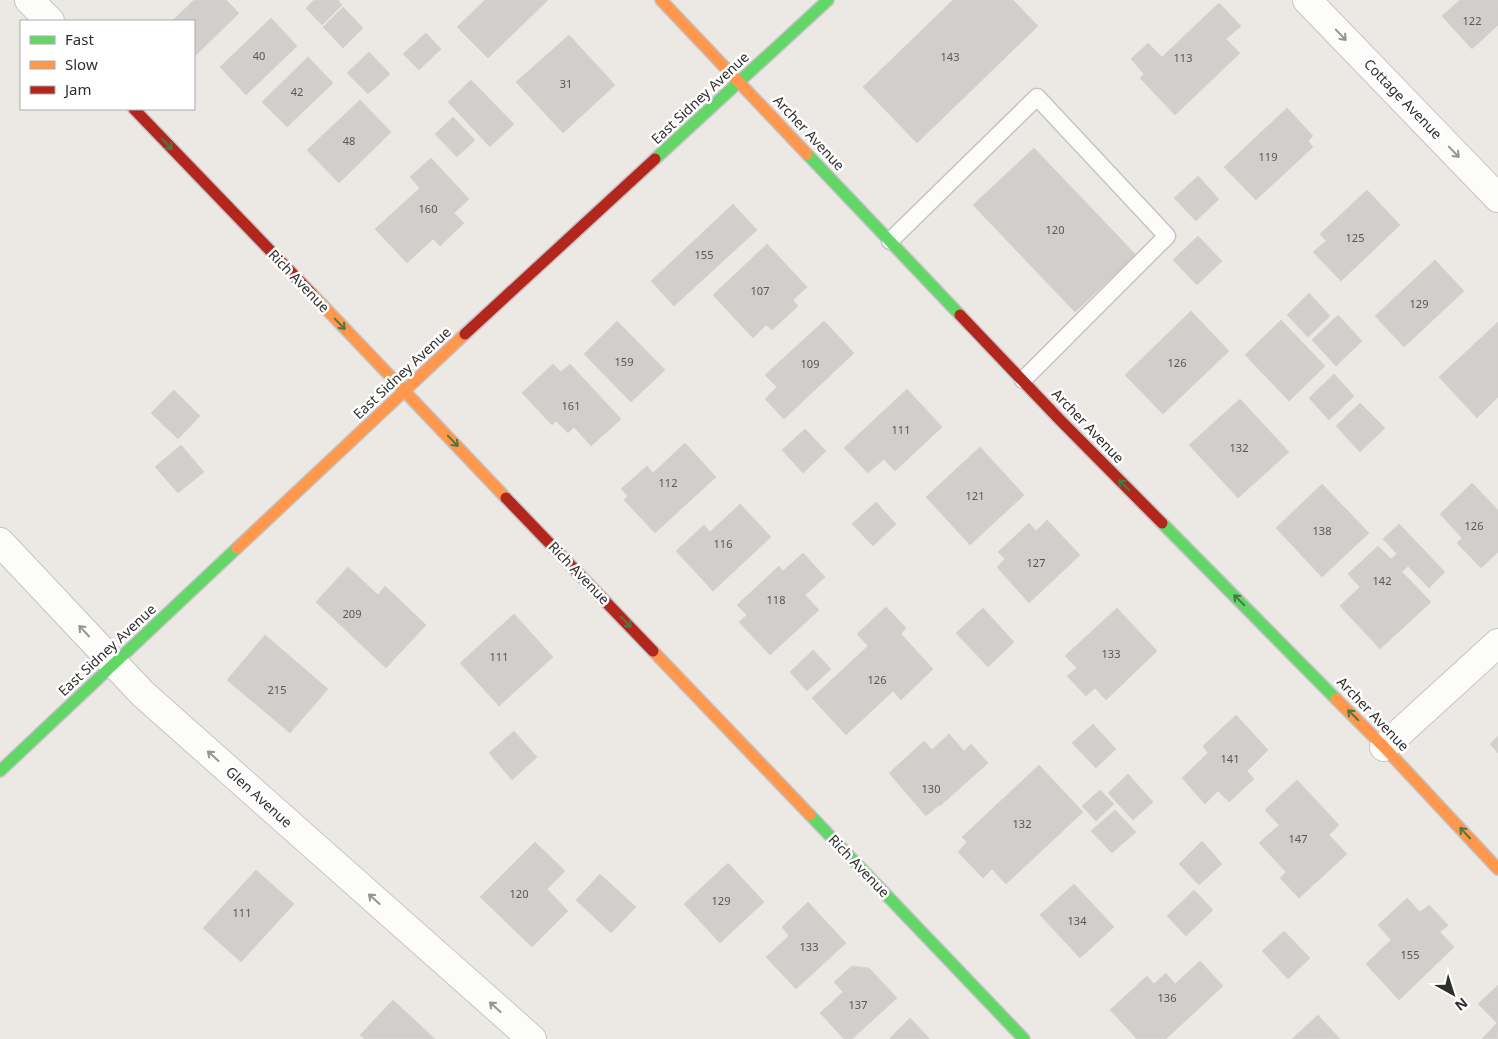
<svg xmlns="http://www.w3.org/2000/svg" width="1498" height="1039" font-family="'Noto Sans',sans-serif">
<style>
.building{fill:#d1cecb;stroke:#d7d4d0}
.lines{fill:none;stroke-linecap:round;stroke-linejoin:round}
.lane-casing{stroke:#c5c4c5;stroke-width:19}
.street-casing{stroke:#c5c4c5;stroke-width:30}
.fast-casing{stroke:#c5c4c5;stroke-width:14}
.slow-casing{stroke:#c5c4c5;stroke-width:14}
.jam-casing{stroke:#c5c4c5;stroke-width:14}
.lane{stroke:#fcfcfb;stroke-width:16}
.street{stroke:#fcfcfb;stroke-width:28}
.fast{stroke:#63d668;stroke-width:11}
.slow{stroke:#ff974d;stroke-width:11}
.jam{stroke:#b3261e;stroke-width:11}
.oneway{stroke:#959594}
.oneway2{stroke:#467a48}
.labels{text-anchor:middle;stroke-width:5;stroke-linejoin:round;paint-order:stroke}
.number-label{font-size:11px;fill:#585857}
.street-label{font-size:14px;fill:#2e2e2e;stroke:#fff}
</style>
<rect width="100%" height="100%" fill="#ece8e4"/>
<!-- building -->
<g class="building">
<polygon points="194,0 226,0 239,13 194,57 194,21 172,21"/>
<polygon points="314,0 338,0 342,5 322,25 306,8"/>
<polygon points="485,0 548,0 488,58 457,27"/>
<polygon points="953,0 1013,0 1038,26 917,143 863,87"/>
<polygon points="1460,0 1498,0 1498,25 1472,49 1442,16"/>
<polygon points="1219,3 1241,26 1226,39 1240,53 1175,115 1140,78 1144,74 1131,59 1148,43 1162,57"/>
<polygon points="343,7 363,28 343,48 323,27"/>
<polygon points="271,18 297,46 246,95 220,67"/>
<polygon points="426,33 441,49 419,70 403,54"/>
<polygon points="569,35 615,85 563,133 516,82"/>
<polygon points="369,52 390,74 368,94 347,73"/>
<polygon points="308,57 333,83 287,127 262,102"/>
<polygon points="471,80 514,124 490,147 448,102"/>
<polygon points="360,100 391,132 339,183 307,150"/>
<polygon points="1287,108 1313,136 1308,141 1313,147 1256,200 1224,167"/>
<polygon points="453,117 475,140 457,157 435,134"/>
<polygon points="1034,148 1136,255 1075,312 973,205"/>
<polygon points="431,158 469,199 454,213 464,223 440,246 433,239 407,263 375,229 420,188 410,177"/>
<polygon points="1198,176 1219,199 1196,221 1174,198"/>
<polygon points="1367,190 1400,225 1341,281 1313,252 1326,241 1320,234"/>
<polygon points="733,204 757,230 674,306 651,281"/>
<polygon points="1198,236 1222,261 1197,285 1173,260"/>
<polygon points="767,244 807,287 793,300 798,306 772,330 766,325 753,338 713,295"/>
<polygon points="1435,260 1464,291 1404,347 1375,316"/>
<polygon points="1309,293 1330,316 1308,337 1287,315"/>
<polygon points="1191,311 1229,351 1163,414 1125,375"/>
<polygon points="1338,315 1362,341 1336,366 1312,340"/>
<polygon points="1281,320 1325,366 1289,401 1245,355"/>
<polygon points="617,321 665,370 631,402 584,354"/>
<polygon points="824,321 854,353 784,419 765,399 777,387 765,375"/>
<polygon points="1498,322 1498,397 1477,418 1439,377"/>
<polygon points="553,364 561,372 570,364 621,419 591,446 574,427 568,433 556,421 552,425 522,393"/>
<polygon points="1334,374 1354,396 1329,420 1309,398"/>
<polygon points="907,389 942,427 895,471 884,459 868,473 844,448"/>
<polygon points="174,390 200,416 178,439 151,413"/>
<polygon points="1240,399 1289,452 1238,498 1189,445"/>
<polygon points="1360,403 1385,428 1360,452 1336,426"/>
<polygon points="805,429 826,451 803,473 782,450"/>
<polygon points="685,443 716,477 655,533 624,500 628,496 621,489 647,466 653,473"/>
<polygon points="181,445 204,472 178,493 155,467"/>
<polygon points="980,447 1024,495 970,545 926,497"/>
<polygon points="1472,483 1498,510 1498,552 1481,568 1457,543 1462,538 1440,514"/>
<polygon points="1322,484 1369,533 1322,577 1276,528"/>
<polygon points="876,502 896,524 873,546 852,524"/>
<polygon points="740,504 771,537 713,591 676,551 704,525 710,532"/>
<polygon points="1047,520 1080,555 1029,603 997,567 1005,559 998,552 1029,523 1036,531"/>
<polygon points="1399,524 1445,572 1429,588 1408,566 1402,572 1431,602 1380,649 1340,606 1360,587 1348,574 1378,546 1391,559 1397,554 1383,539"/>
<polygon points="803,553 825,577 805,595 819,610 770,655 739,622 747,615 737,605 779,566 783,571"/>
<polygon points="348,567 378,595 385,586 426,625 386,668 316,602"/>
<polygon points="886,607 906,628 901,634 933,669 901,700 893,691 846,735 812,698 868,646 857,634"/>
<polygon points="983,608 1014,642 988,667 956,633"/>
<polygon points="1117,608 1157,651 1106,700 1095,688 1086,696 1067,676 1077,668 1065,656"/>
<polygon points="514,614 553,657 499,706 460,663"/>
<polygon points="265,635 328,689 290,733 227,680"/>
<polygon points="813,650 831,669 807,691 790,672"/>
<polygon points="1236,715 1268,750 1247,771 1254,779 1229,802 1218,791 1205,804 1182,778 1208,753 1203,746"/>
<polygon points="1093,724 1116,749 1096,768 1072,743"/>
<polygon points="514,731 537,757 512,780 489,753"/>
<polygon points="949,734 964,751 971,744 988,763 940,806 939,805 926,816 889,773 924,741 932,750"/>
<polygon points="1498,736 1498,753 1490,744"/>
<polygon points="1039,765 1083,812 1006,884 992,869 983,878 958,852 967,842 962,837"/>
<polygon points="1128,774 1153,802 1133,820 1108,793"/>
<polygon points="1297,780 1339,825 1329,835 1347,854 1299,898 1280,878 1286,872 1259,843 1279,825 1265,810"/>
<polygon points="1100,790 1114,804 1096,821 1082,806"/>
<polygon points="1115,810 1136,832 1112,853 1091,831"/>
<polygon points="1202,841 1222,864 1199,885 1179,864"/>
<polygon points="535,842 565,871 547,889 568,911 532,947 480,897"/>
<polygon points="728,863 764,902 720,943 684,904"/>
<polygon points="256,870 294,904 241,962 203,928"/>
<polygon points="600,874 636,907 611,933 576,900"/>
<polygon points="1074,884 1114,927 1080,958 1040,915"/>
<polygon points="1194,890 1213,910 1186,936 1167,916"/>
<polygon points="1407,898 1420,912 1429,905 1448,925 1440,932 1454,947 1399,1000 1366,964 1391,940 1378,925"/>
<polygon points="808,902 846,943 796,989 766,957 789,936 782,927"/>
<polygon points="1284,931 1310,958 1288,979 1262,951"/>
<polygon points="1200,961 1223,986 1166,1039 1137,1039 1110,1010 1147,976 1154,984 1166,973 1175,984"/>
<polygon points="852,966 869,968 897,998 852,1039 844,1039 820,1013 843,992 834,982"/>
<polygon points="1498,985 1498,1039 1482,1039 1497,1023 1478,1004"/>
<polygon points="393,1000 435,1039 365,1039 360,1035"/>
<polygon points="1318,1015 1340,1039 1292,1039"/>
<polygon points="910,1018 930,1039 889,1039"/>
</g>
<g class="lines">
<defs>
<polyline id="lane" points="890,241 1037,97 1167,236 1023,380"/>
<g id="street">
<polyline points="29,0 50,21"/>
<polyline points="1307,0 1498,198"/>
<polyline points="0,542 143,694 532,1039"/>
<polyline points="1384,747 1498,643"/>
</g>
<g id="fast">
<polyline points="807,154 960,315"/>
<polyline points="655,159 828,0"/>
<polyline points="1162,523 1336,699"/>
<polyline points="0,771 237,548"/>
<polyline points="810,815 1024,1039"/>
</g>
<g id="slow">
<polyline points="661,0 807,154"/>
<polyline points="312,294 506,498"/>
<polyline points="237,548 465,334"/>
<polyline points="653,651 810,815"/>
<polyline points="1336,699 1384,747 1498,869"/>
</g>
<g id="jam">
<polyline points="134,109 312,294"/>
<polyline points="960,315 1060,420 1162,523"/>
<polyline points="465,334 655,159"/>
<polyline points="506,498 653,651"/>
</g>
</defs>
<!-- lane casing -->
<use href="#lane" class="lane-casing"/>
<!-- street casing -->
<use href="#street" class="street-casing"/>
<!-- fast casing -->
<use href="#fast" class="fast-casing"/>
<!-- slow casing -->
<use href="#slow" class="slow-casing"/>
<!-- jam casing -->
<use href="#jam" class="jam-casing"/>
<!-- lane -->
<use href="#lane" class="lane"/>
<!-- street -->
<use href="#street" class="street"/>
<!-- fast -->
<use href="#fast" class="fast"/>
<!-- slow -->
<use href="#slow" class="slow"/>
<!-- jam -->
<use href="#jam" class="jam"/>
</g>
<!-- one-way arrows -->
<defs><path id="oneway-shaft" d="M-6 0H5M1.5-3L5.5 0L1.5 3" fill="none" stroke-width="1.6" stroke-linecap="round" stroke-linejoin="round" transform="scale(1.25)"/></defs>
<g class="oneway">
<use href="#oneway-shaft" transform="translate(1341 35) rotate(46)"/>
<use href="#oneway-shaft" transform="translate(1454 152) rotate(46)"/>
<use href="#oneway-shaft" transform="translate(84 631) rotate(-133)"/>
<use href="#oneway-shaft" transform="translate(213 756) rotate(-138)"/>
<use href="#oneway-shaft" transform="translate(374 899) rotate(-138)"/>
<use href="#oneway-shaft" transform="translate(495 1007) rotate(-138)"/>
</g>
<g class="oneway2">
<use href="#oneway-shaft" transform="translate(167 144) rotate(46)"/>
<use href="#oneway-shaft" transform="translate(340 324) rotate(46)"/>
<use href="#oneway-shaft" transform="translate(453 441) rotate(46)"/>
<use href="#oneway-shaft" transform="translate(1124 485) rotate(-135)"/>
<use href="#oneway-shaft" transform="translate(1239 600) rotate(-135)"/>
<use href="#oneway-shaft" transform="translate(626 622) rotate(46)"/>
<use href="#oneway-shaft" transform="translate(1353 715) rotate(-135)"/>
<use href="#oneway-shaft" transform="translate(1465 833) rotate(-133)"/>
</g>
<g class="labels">
<!-- number labels -->
<g class="number-label">
<text x="1472" y="25">122</text>
<text x="259" y="60">40</text>
<text x="950" y="61">143</text>
<text x="1183" y="62">113</text>
<text x="566" y="88">31</text>
<text x="297" y="96">42</text>
<text x="349" y="145">48</text>
<text x="1268" y="161">119</text>
<text x="428" y="213">160</text>
<text x="1055" y="234">120</text>
<text x="1355" y="242">125</text>
<text x="704" y="259">155</text>
<text x="760" y="295">107</text>
<text x="1419" y="308">129</text>
<text x="624" y="366">159</text>
<text x="1177" y="367">126</text>
<text x="810" y="368">109</text>
<text x="571" y="410">161</text>
<text x="901" y="434">111</text>
<text x="1239" y="452">132</text>
<text x="668" y="487">112</text>
<text x="975" y="500">121</text>
<text x="1474" y="530">126</text>
<text x="1322" y="535">138</text>
<text x="723" y="548">116</text>
<text x="1036" y="567">127</text>
<text x="1382" y="585">142</text>
<text x="776" y="604">118</text>
<text x="352" y="618">209</text>
<text x="1111" y="658">133</text>
<text x="499" y="661">111</text>
<text x="877" y="684">126</text>
<text x="277" y="694">215</text>
<text x="1230" y="763">141</text>
<text x="931" y="793">130</text>
<text x="1022" y="828">132</text>
<text x="1298" y="843">147</text>
<text x="519" y="898">120</text>
<text x="721" y="905">129</text>
<text x="242" y="917">111</text>
<text x="1077" y="925">134</text>
<text x="809" y="951">133</text>
<text x="1410" y="959">155</text>
<text x="1167" y="1002">136</text>
<text x="858" y="1009">137</text>
</g>
<!-- street labels -->
<g class="street-label">
<text transform="translate(700 98) rotate(-43)" y="5">East Sidney Avenue</text>
<text transform="translate(1403 99) rotate(46)" y="5">Cottage Avenue</text>
<text transform="translate(809 133) rotate(47)" y="5">Archer Avenue</text>
<text transform="translate(299 281) rotate(46)" y="5">Rich Avenue</text>
<text transform="translate(402 373) rotate(-43)" y="5">East Sidney Avenue</text>
<text transform="translate(1088 426) rotate(46)" y="5">Archer Avenue</text>
<text transform="translate(579 573) rotate(46)" y="5">Rich Avenue</text>
<text transform="translate(107 650) rotate(-43)" y="5">East Sidney Avenue</text>
<text transform="translate(1373 714) rotate(46)" y="5">Archer Avenue</text>
<text transform="translate(259 797) rotate(42)" y="5">Glen Avenue</text>
<text transform="translate(859 866) rotate(46)" y="5">Rich Avenue</text>
</g>
</g>
<!-- legend -->
<rect x="20" y="20" width="175" height="90" fill="#ffffff" stroke="#ababab"/>
<rect x="30" y="36" width="25" height="8" fill="#63d668" stroke="#ababab"/>
<text x="65" y="45" font-size="15" fill="#2e2e2e">Fast</text>
<rect x="30" y="61" width="25" height="8" fill="#ff974d" stroke="#ababab"/>
<text x="65" y="70" font-size="15" fill="#2e2e2e">Slow</text>
<rect x="30" y="86" width="25" height="8" fill="#b3261e" stroke="#ababab"/>
<text x="65" y="95" font-size="15" fill="#2e2e2e">Jam</text>
<!-- north arrow -->
<g transform="translate(1453 994) rotate(141)" stroke="#ffffff" stroke-width="4" paint-order="stroke">
<path d="M0-4L9 19L0 12L-9 19Z" fill="#2e2e2e"/>
<text y="-8" font-size="14" font-weight="bold" text-anchor="middle" fill="#2e2e2e">N</text>
</g>
</svg>
